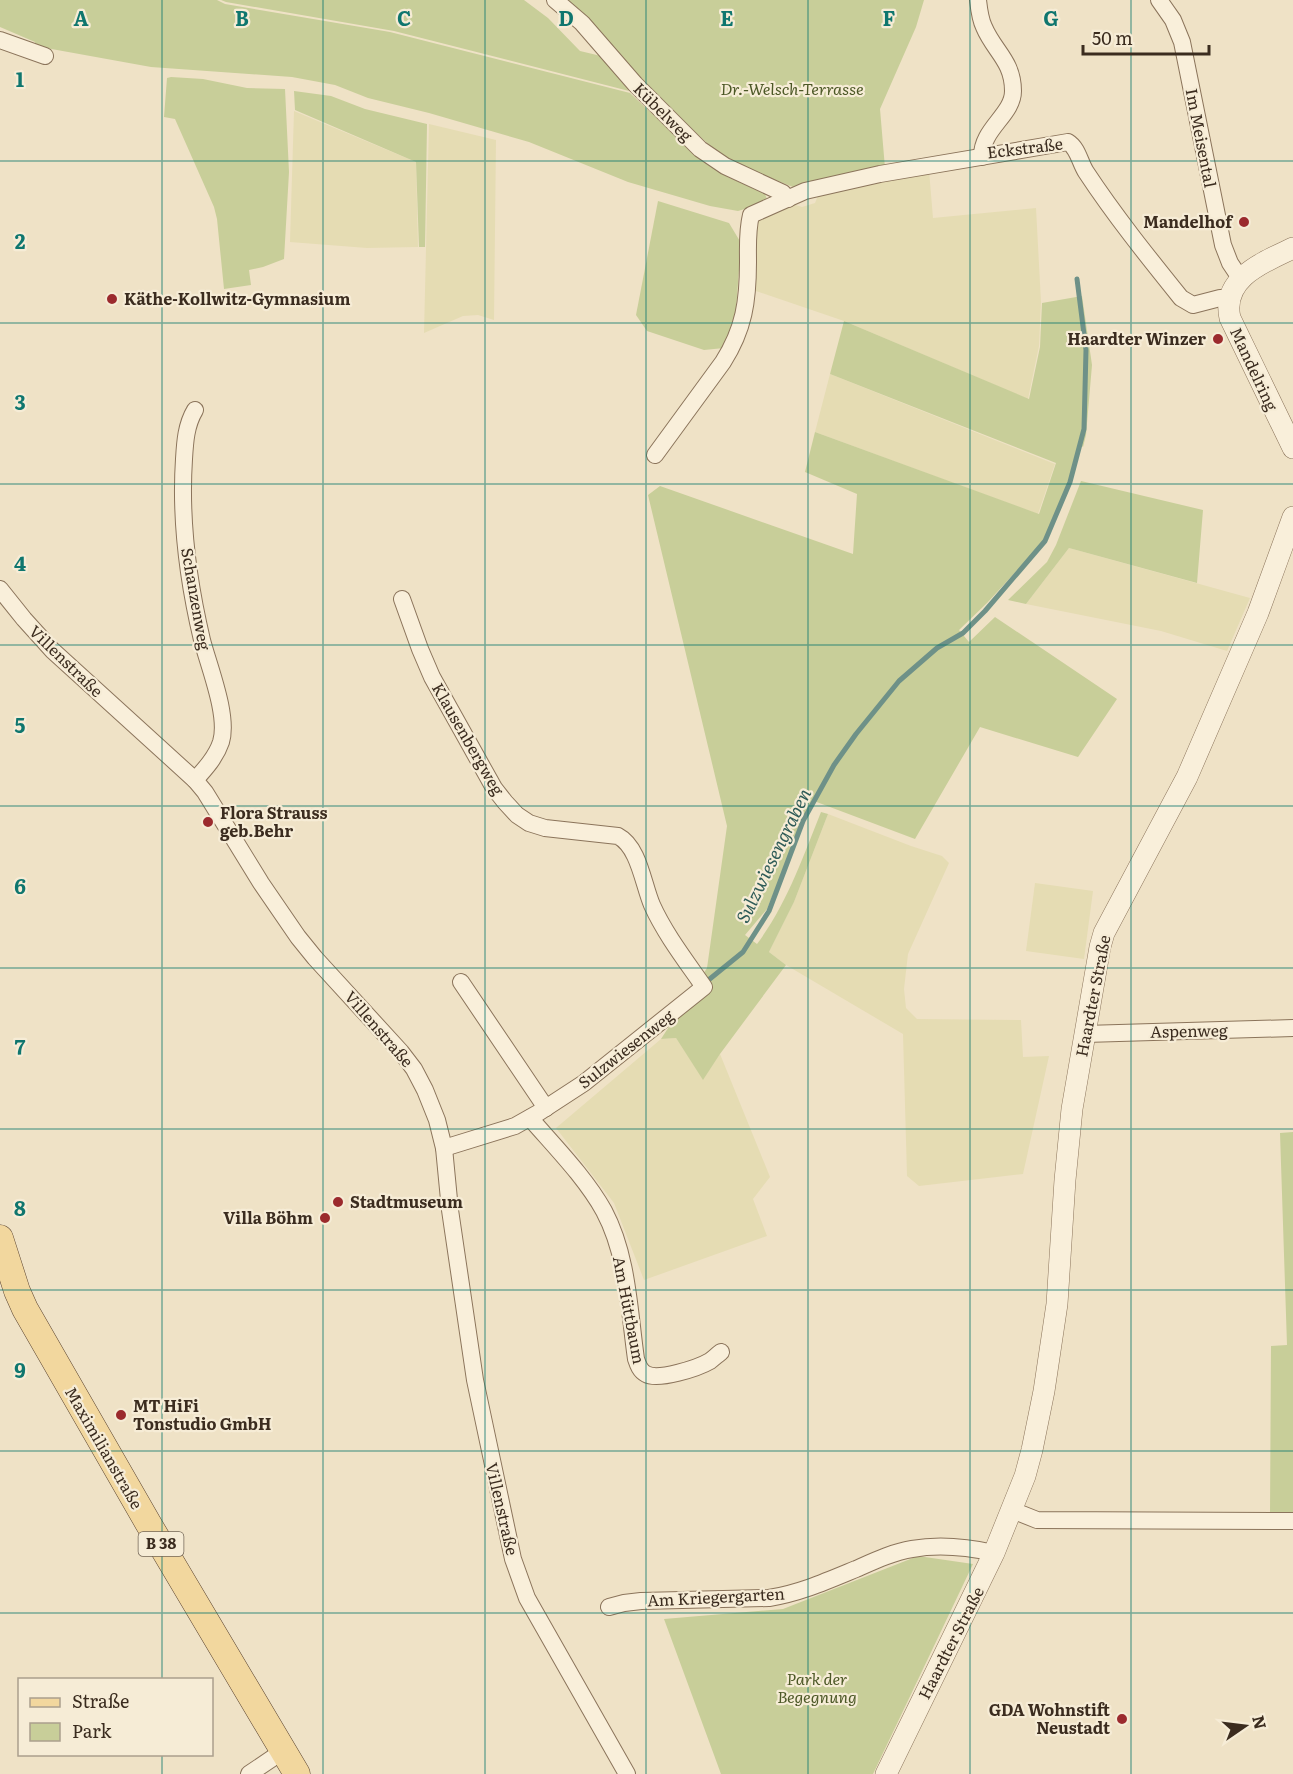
<svg xmlns="http://www.w3.org/2000/svg" width="1293" height="1774" font-family="Literata,serif">
<style>
.farmland{fill:#e5dcb3}
.green{fill:#c8ce99}
.lines{fill:none;stroke-linecap:round;stroke-linejoin:round}
.stream{stroke:#6e9188;stroke-width:5}
.minor-casing{stroke:#8b745b;stroke-width:18}
.tertiary-casing{stroke:#8b745b;stroke-width:22}
.primary-casing{stroke:#59422f;stroke-width:27}
.minor{stroke:#f9efda;stroke-width:16}
.tertiary{stroke:#f9efda;stroke-width:21}
.primary{stroke:#f2d79e;stroke-width:26}
.grid{fill:none;stroke:#0f766e;stroke-width:1.5;stroke-opacity:0.55}
.poi-dot{fill:#9b2a2d;stroke:#f6ecd6;stroke-width:2}
.labels{text-anchor:middle;stroke-width:4.5;stroke-linejoin:round;paint-order:stroke}
.shield{fill:#f6ecd6;stroke:#736656;stroke-width:1.5}
.shield-label{font-size:15px;font-weight:bold;fill:#3b2c1f}
.park-label{font-size:16px;font-style:italic;fill:#4c5826;stroke:#f6ecd6}
.street-label{font-size:16px;fill:#3b2c1f;stroke:#f6ecd6}
.poi-label{font-size:16px;font-weight:bold;fill:#3b2c1f;stroke:#f6ecd6;text-anchor:end}
.water-label{font-size:18px;font-style:italic;fill:#2e5b57;stroke:#f6ecd6}
.grid-label{font-size:20px;text-anchor:middle;font-weight:bold;fill:#0f766e;stroke:#f6ecd6;stroke-width:4.5;stroke-linejoin:round;paint-order:stroke}
</style>
<rect width="100%" height="100%" fill="#efe2c6"/>
<!-- farmland -->
<g class="farmland">
<polygon points="294,111 416,162 418,247 367,248 290,242"/>
<polygon points="429,124 496,140 494,320 478,315 463,316 424,333"/>
<polygon points="929,170 933,218 1036,208 1041,302 1039,346 1028,399 844,321 753,290 753,224 763,214 792,204 802,207 815,203 819,193"/>
<polygon points="830,374 1055,464 1038,514 815,432"/>
<polygon points="1069,548 1250,598 1227,651 1161,631 1026,604"/>
<polygon points="828,814 911,846 942,856 949,863 908,954 904,989 906,1008 917,1019 1021,1020 1023,1057 1049,1056 1023,1174 919,1186 907,1176 903,1034 786,965 769,952 794,902"/>
<polygon points="1035,883 1093,891 1084,959 1026,951"/>
<polygon points="676,1038 703,1079 720,1054 770,1177 753,1199 767,1236 644,1280 614,1203 556,1128 661,1039"/>
</g>
<!-- green -->
<g class="green">
<polygon points="0,0 217,0 225,4 390,32 630,93 696,155 728,177 765,194 768,202 738,211 710,206 628,182 529,142 429,113 368,98 335,85 292,77 151,67 35,46 35,42 0,27"/>
<polygon points="221,0 524,0 548,18 580,51 601,56 629,91 394,31 226,2"/>
<polygon points="561,0 924,0 916,27 880,109 885,168 793,187 731,162 723,157 636,80"/>
<polygon points="171,77 203,79 247,88 285,89 289,172 284,259 263,267 249,270 251,285 224,289 217,219 214,207 175,119 164,117 167,78"/>
<polygon points="294,91 331,96 365,109 427,124 425,247 419,247 416,162 295,110"/>
<polygon points="658,201 729,223 741,243 736,310 724,348 704,350 647,331 636,315"/>
<path d="M 1082,296 L 1092,365 L 1086,435 L 1083,447 L 1079,444 L 1069,482 L 1045,540 L 987,603 L 959,630 L 969,642 L 995,617 L 1117,699 L 1078,757 L 980,727 L 915,839 L 814,801 L 803,821 L 767,909 L 745,935 L 757,944 C 787,904 803,857 821,812 L 828,814 L 794,902 L 769,952 L 786,965 L 720,1054 L 703,1080 L 676,1038 L 661,1039 L 707,968 L 727,826 L 648,495 L 660,486 L 853,554 L 857,494 L 805,472 L 815,432 L 1039,514 L 1056,463 L 830,374 L 844,321 L 1029,399 L 1040,347 L 1042,303 Z"/>
<polygon points="1081,481 1203,510 1197,583 1069,548 1026,604 1008,600 1047,562 1056,545"/>
<polygon points="1293,1132 1293,1513 1270,1513 1271,1346 1287,1345 1280,1133"/>
<polygon points="918,1556 973,1564 873,1774 721,1774 664,1619 783,1609"/>
</g>
<g class="lines">
<!-- stream -->
<polyline class="stream" points="706,982 743,952 769,911 803,821 834,765 856,734 899,681 937,648 963,633 985,611 1045,541 1070,482 1084,429 1086,350 1077,279"/>
<defs>
<g id="minor">
<polyline points="555,0 582,23 635,84 700,149 725,166 783,193 788,199"/>
<path d="M 978,0 C 979,9 980,19 984,27 C 994,51 1013,61 1013,91 C 1013,115 981,129 982,157"/>
<polyline points="1159,0 1173,20 1182,42 1223,245 1230,263 1240,278"/>
<polyline points="0,40 45,56"/>
<path d="M 195,410 C 186,425 185,442 184,459 C 180,519 188,581 202,640 C 209,667 229,716 221,742 C 216,757 205,769 195,780"/>
<path d="M 655,455 L 723,362 C 744,329 748,301 748,262 C 748,246 747,231 751,215 L 805,191 L 880,174 L 1068,142 C 1078,148 1080,163 1086,172 C 1115,216 1148,257 1181,298 L 1193,305 L 1220,298 L 1229,298"/>
<polyline points="0,589 24,619 52,650 195,780 205,792 261,883 298,937 315,958 401,1052 414,1069 425,1090 437,1120 444,1148 450,1210 475,1380 513,1559 527,1598 627,1774"/>
<path d="M 402,599 L 420,649 L 432,677 L 494,788 L 505,802 L 517,815 L 529,823 L 545,828 L 618,836 C 639,847 643,884 652,905 C 665,934 686,961 704,987 L 584,1083 L 538,1113 L 515,1126 L 444,1148"/>
<polyline points="461,982 546,1108"/>
<polyline points="1085,1034 1293,1028"/>
<path d="M 530,1118 C 555,1147 585,1177 604,1211 C 628,1256 629,1310 636,1359 C 638,1365 640,1371 646,1374 C 658,1381 698,1368 710,1361 C 713,1359 717,1355 721,1352"/>
<polyline points="1012,1510 1037,1520 1293,1521"/>
<path d="M 609,1607 L 624,1603 L 641,1601 L 769,1598 C 800,1593 827,1581 856,1569 C 874,1561 893,1552 912,1549 C 940,1544 967,1547 994,1553"/>
<polyline points="249,1774 283,1751"/>
</g>
<g id="tertiary">
<path d="M 1293,248 C 1264,262 1221,278 1230,318 L 1293,448"/>
<polyline points="886,1774 994,1553 1025,1476 1032,1450 1044,1391 1057,1304 1065,1180 1072,1109 1100,947 1104,933 1187,777 1258,613 1293,517"/>
</g>
<polyline id="primary" points="0,1238 17,1291 25,1309 148,1523 297,1774"/>
</defs>
<!-- minor casing -->
<use href="#minor" class="minor-casing"/>
<!-- tertiary casing -->
<use href="#tertiary" class="tertiary-casing"/>
<!-- primary casing -->
<use href="#primary" class="primary-casing"/>
<!-- minor -->
<use href="#minor" class="minor"/>
<!-- tertiary -->
<use href="#tertiary" class="tertiary"/>
<!-- primary -->
<use href="#primary" class="primary"/>
</g>
<!-- grid -->
<path class="grid" d="M 162,0 L 162,1680M 323,0 L 323,1774M 485,0 L 485,1774M 646,0 L 646,1774M 808,0 L 808,1774M 970,0 L 970,1774M 1131,0 L 1131,1774M 0,161 L 1293,161M 0,323 L 1293,323M 0,484 L 1293,484M 0,645 L 1293,645M 0,806 L 1293,806M 0,968 L 1293,968M 0,1129 L 1293,1129M 0,1290 L 1293,1290M 0,1451 L 1293,1451M 0,1613 L 1293,1613M 162,1754 L 162,1774"/>
<!-- markers -->
<g class="poi-dot">
<circle cx="1244" cy="222" r="6"/>
<circle cx="112" cy="299" r="6"/>
<circle cx="1218" cy="339" r="6"/>
<circle cx="208" cy="822" r="6"/>
<circle cx="338" cy="1202" r="6"/>
<circle cx="325" cy="1218" r="6"/>
<circle cx="121" cy="1415" r="6"/>
<circle cx="1122" cy="1719" r="6"/>
</g>
<g class="labels">
<!-- shield labels -->
<rect class="shield" x="138.5" y="1532" width="45" height="24" rx="4.5"/>
<g class="shield-label">
<text x="161" y="1549">B 38</text>
</g>
<!-- park labels -->
<g class="park-label">
<text x="792" y="95">Dr.-Welsch-Terrasse</text>
<text x="817" y="1685">Park der<tspan x="817" dy="18">Begegnung</tspan></text>
</g>
<!-- street labels -->
<g class="street-label">
<text transform="translate(663 112) rotate(45)" y="6">Kübelweg</text>
<text transform="translate(1201 138) rotate(79)" y="6">Im Meisental</text>
<text transform="translate(1025 148) rotate(-7)" y="6">Eckstraße</text>
<text transform="translate(1254 369) rotate(65)" y="6">Mandelring</text>
<text transform="translate(196 599) rotate(80)" y="6">Schanzenweg</text>
<text transform="translate(66 661) rotate(44)" y="6">Villenstraße</text>
<text transform="translate(468 739) rotate(60)" y="6">Klausenbergweg</text>
<text transform="translate(1093 996) rotate(-79)" y="6">Haardter Straße</text>
<text transform="translate(379 1029) rotate(49)" y="6">Villenstraße</text>
<text transform="translate(1189 1031) rotate(-1)" y="6">Aspenweg</text>
<text transform="translate(626 1049) rotate(-38)" y="6">Sulzwiesenweg</text>
<text transform="translate(629 1310) rotate(79)" y="6">Am Hüttbaum</text>
<text transform="translate(104 1448) rotate(60)" y="6">Maximilianstraße</text>
<text transform="translate(502 1509) rotate(77)" y="6">Villenstraße</text>
<text transform="translate(716 1597) rotate(-3)" y="6">Am Kriegergarten</text>
<text transform="translate(951 1643) rotate(-63)" y="6">Haardter Straße</text>
</g>
<!-- poi labels -->
<g class="poi-label">
<text x="1232" y="228">Mandelhof</text>
<text x="124" y="305" text-anchor="start">Käthe-Kollwitz-Gymnasium</text>
<text x="1206" y="345">Haardter Winzer</text>
<text x="220" y="819" text-anchor="start">Flora Strauss<tspan x="220" dy="18">geb.Behr</tspan></text>
<text x="350" y="1208" text-anchor="start">Stadtmuseum</text>
<text x="313" y="1224">Villa Böhm</text>
<text x="133" y="1412" text-anchor="start">MT HiFi<tspan x="133" dy="18">Tonstudio GmbH</tspan></text>
<text x="1110" y="1716">GDA Wohnstift<tspan x="1110" dy="18">Neustadt</tspan></text>
</g>
<!-- water labels -->
<g class="water-label">
<text transform="translate(774 856) rotate(-64)" y="6">Sulzwiesengraben</text>
</g>
</g>
<g class="grid-label">
<text x="81" y="26">A</text>
<text x="242" y="26">B</text>
<text x="404" y="26">C</text>
<text x="566" y="26">D</text>
<text x="727" y="26">E</text>
<text x="889" y="26">F</text>
<text x="1051" y="26">G</text>
<text x="20" y="87">1</text>
<text x="20" y="249">2</text>
<text x="20" y="410">3</text>
<text x="20" y="571">4</text>
<text x="20" y="733">5</text>
<text x="20" y="894">6</text>
<text x="20" y="1055">7</text>
<text x="20" y="1216">8</text>
<text x="20" y="1378">9</text>
</g>
<!-- legend -->
<rect x="18" y="1678" width="195" height="78" fill="#f6ecd6" stroke="#ab9f8d" stroke-width="1.5"/>
<rect x="30" y="1698" width="30" height="9" fill="#f2d79e" stroke="#ab9f8d" stroke-width="1.5"/>
<text x="72" y="1708" font-size="18" fill="#3b2c1f">Straße</text>
<rect x="30" y="1723" width="30" height="18" fill="#c8ce99" stroke="#ab9f8d" stroke-width="1.5"/>
<text x="72" y="1738" font-size="18" fill="#3b2c1f">Park</text>
<!-- north arrow -->
<g transform="translate(1245 1726) rotate(76)" stroke="#f6ecd6" stroke-width="4.5" paint-order="stroke">
<path d="M0-4.5L10 22L0 15L-10 22Z" fill="#3b2c1f"/>
<text y="-9" font-size="16" font-weight="bold" text-anchor="middle" fill="#3b2c1f">N</text>
</g>
<!-- scale -->
<path d="M1083 45v9h126v-9" fill="none" stroke="#3b2c1f" stroke-width="3"/>
<text x="1092" y="45" font-size="18" fill="#3b2c1f" stroke="#f6ecd6" stroke-width="4.5" paint-order="stroke">50 m</text>
</svg>
